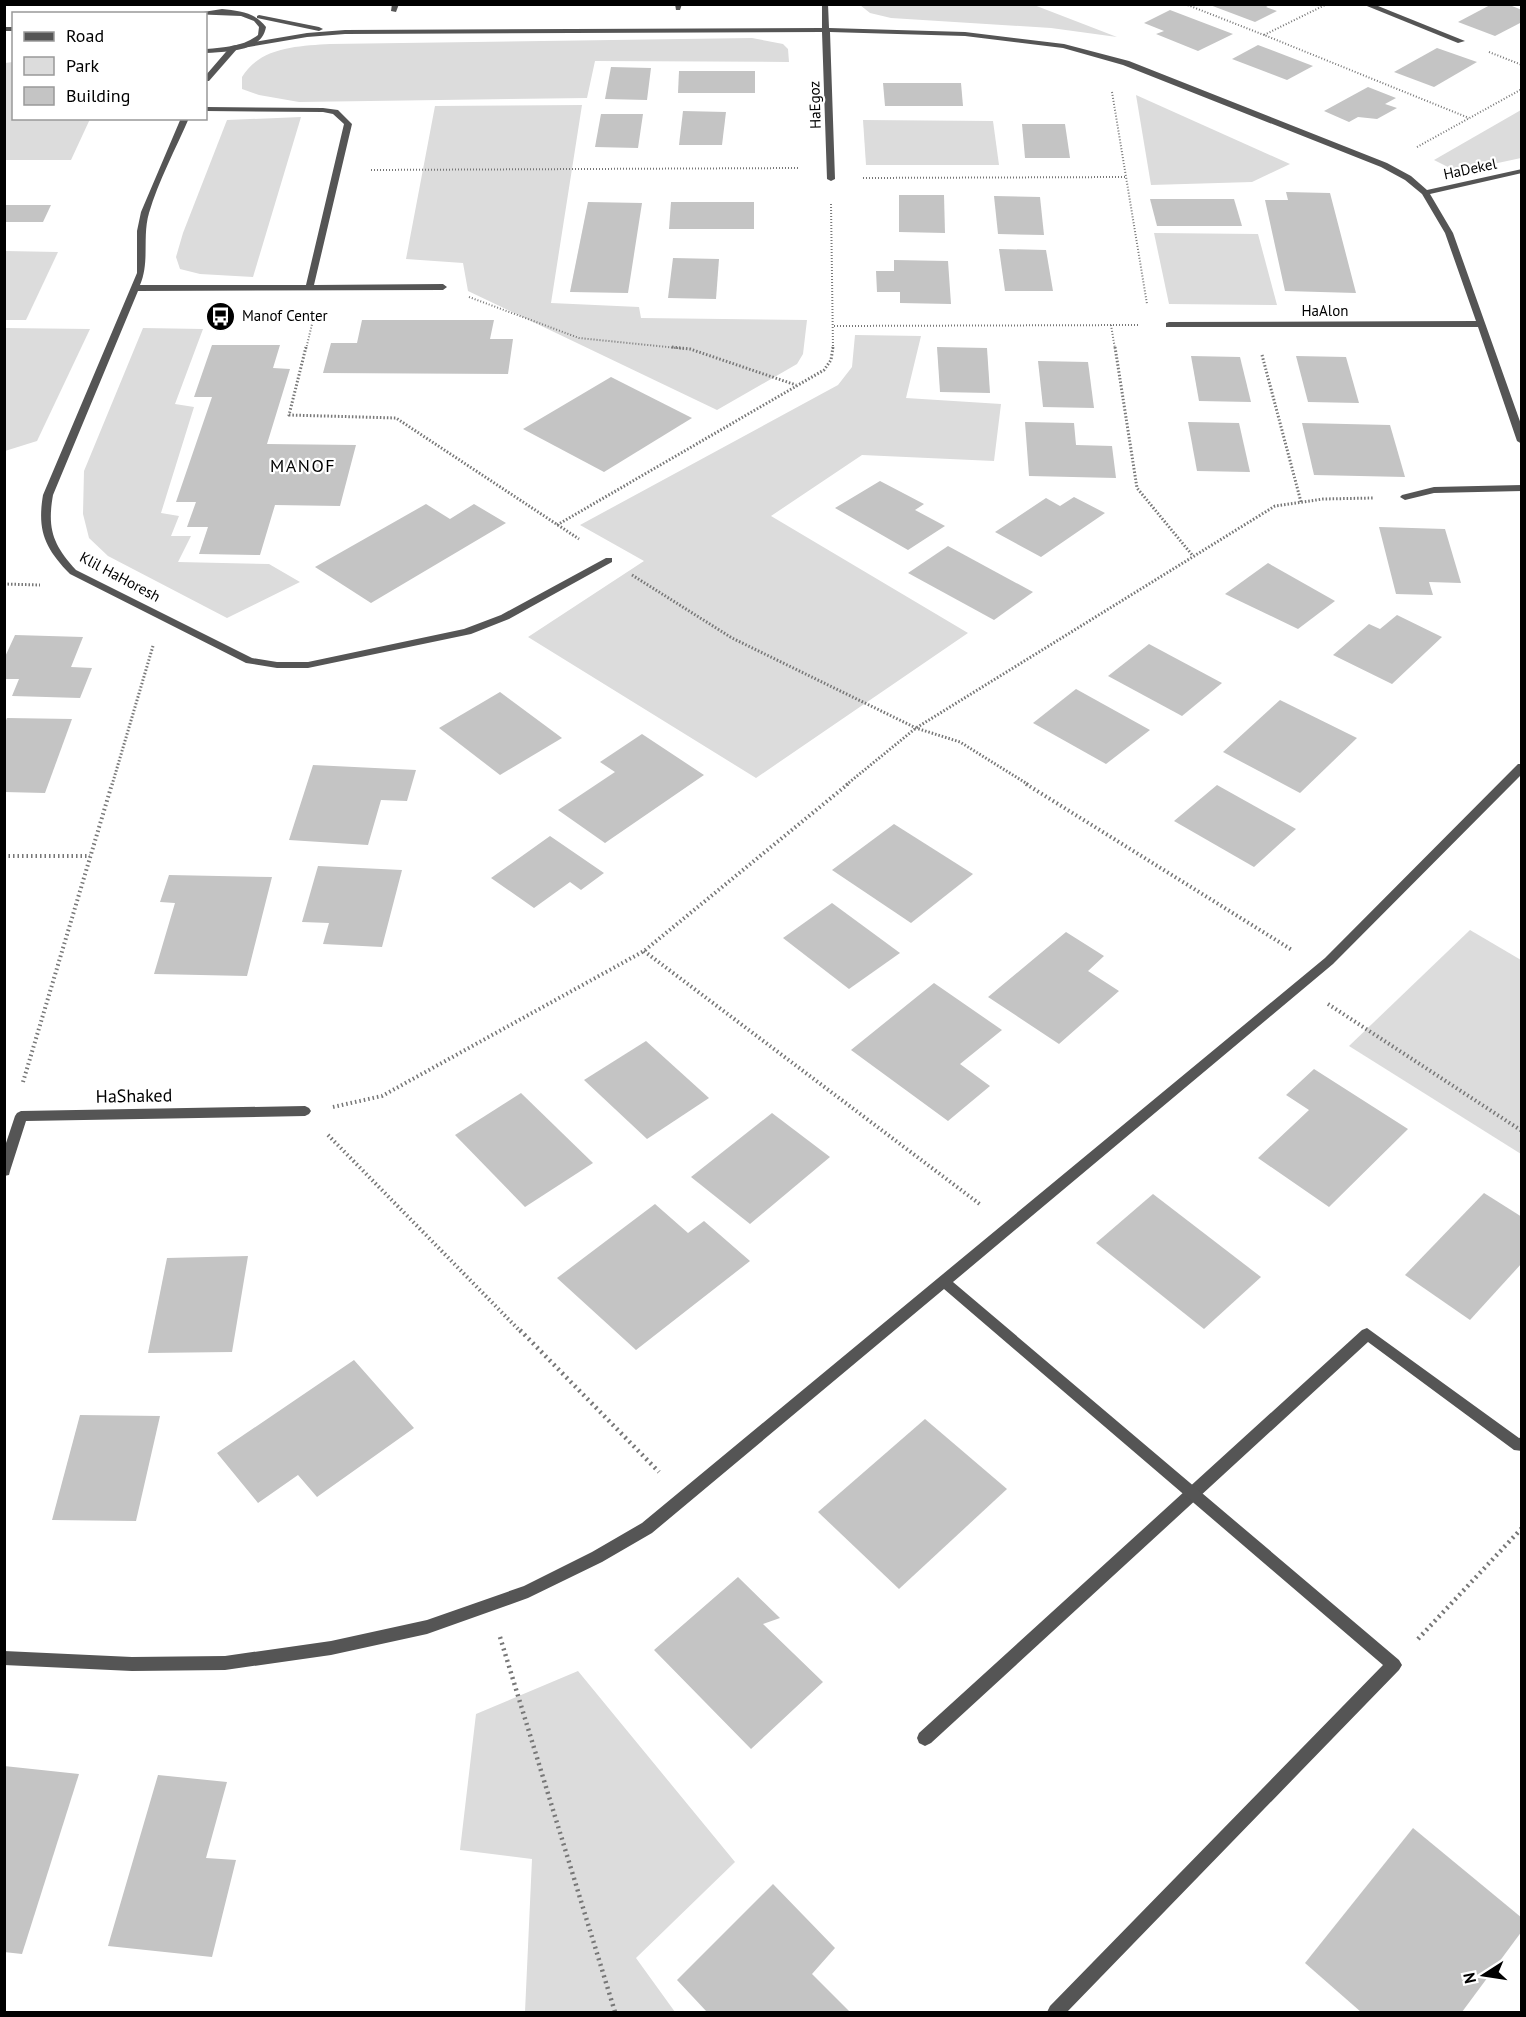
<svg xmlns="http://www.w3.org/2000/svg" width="1526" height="2017" font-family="'PT Sans',sans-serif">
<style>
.green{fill:#dcdcdc}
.building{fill:#c4c4c4}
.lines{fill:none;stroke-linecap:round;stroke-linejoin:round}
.path-far3{stroke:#777;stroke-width:2;stroke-dasharray:1 2;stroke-linecap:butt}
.path-far2{stroke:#777;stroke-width:3;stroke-dasharray:1.5 2;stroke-linecap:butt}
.path-far1{stroke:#777;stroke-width:4;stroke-dasharray:1.5 3;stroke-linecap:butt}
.path{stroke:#777;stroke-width:4.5;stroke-dasharray:2 4;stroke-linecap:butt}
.service{fill:#555;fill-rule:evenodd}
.minor{fill:#555;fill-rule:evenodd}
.tertiary{fill:#555;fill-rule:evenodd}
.labels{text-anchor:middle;stroke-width:4.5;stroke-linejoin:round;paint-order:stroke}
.far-street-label{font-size:15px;fill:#000;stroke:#fff}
.far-poi-label{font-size:15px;fill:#000;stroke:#fff;text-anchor:start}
.far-quarter-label{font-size:18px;letter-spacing:1.5px;fill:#000;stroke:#fff}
.street-label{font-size:18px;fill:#000;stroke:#fff}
</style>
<rect width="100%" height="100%" fill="#fff"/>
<!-- green -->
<g class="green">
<polygon points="860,5 1034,5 1117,37 1051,28 891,18 870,13"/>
<path d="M 752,38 L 783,44 L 788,49 L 789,62 L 595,61 L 587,98 L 299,102 L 259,95 L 242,89 L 242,77 C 260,47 298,46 330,44 Z"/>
<polygon points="13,62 14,118 90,119 71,160 5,160 5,63"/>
<polygon points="1136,95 1290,164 1252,182 1151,185"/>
<polygon points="582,105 551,303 639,307 641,318 807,320 803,354 797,364 717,410 468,291 463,263 406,259 435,106"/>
<polygon points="1521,110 1521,158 1470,169 1452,169 1434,160"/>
<polygon points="301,117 253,277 200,274 180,269 176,257 183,233 227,120"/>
<polygon points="863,120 993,121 999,165 866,165"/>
<polygon points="1154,233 1258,234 1277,305 1169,304"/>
<polygon points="5,251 58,252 26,320 5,320"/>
<polygon points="5,328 90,329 37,441 5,451"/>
<polygon points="143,328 203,329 175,404 194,407 161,513 179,516 171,536 191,536 178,562 269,564 300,582 227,618 108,556 89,538 83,514 84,471"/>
<polygon points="855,335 921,336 906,398 1001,404 994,461 862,455 771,516 968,633 756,778 528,637 644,561 580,525 838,385 852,367"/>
<polygon points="1470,930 1521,960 1521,1154 1349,1046"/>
<polygon points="578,1671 735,1862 636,1958 675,2012 525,2012 532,1859 460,1850 476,1714"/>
</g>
<!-- building -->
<g class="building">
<polygon points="1271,4 1266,7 1277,11 1255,22 1210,5"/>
<polygon points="1492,4 1507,4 1522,10 1522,22 1495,36 1458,22"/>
<polygon points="1170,10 1233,34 1198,51 1156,34 1164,31 1144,23"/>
<polygon points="1258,45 1313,66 1287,80 1232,59"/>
<polygon points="1437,48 1477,62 1434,87 1394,72"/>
<polygon points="611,67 651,68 647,100 605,99"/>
<polygon points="679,71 755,71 755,93 678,93"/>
<polygon points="883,83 961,83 963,106 885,106"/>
<polygon points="1368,87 1396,98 1385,104 1397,108 1377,119 1358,117 1349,122 1324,111"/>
<polygon points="683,111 726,112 722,145 679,145"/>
<polygon points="601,114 643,114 638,148 595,147"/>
<polygon points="1022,124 1065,124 1070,158 1025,158"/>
<polygon points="1286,192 1330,193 1356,293 1285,291 1265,200 1288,200"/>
<polygon points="899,195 944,195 945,233 899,232"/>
<polygon points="994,196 1040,197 1044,235 998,234"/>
<polygon points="1150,199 1234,199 1242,226 1157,226"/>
<polygon points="588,202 642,203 628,293 570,292"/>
<polygon points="671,202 754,202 754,229 669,229"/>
<polygon points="4,205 51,205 43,222 4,222"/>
<polygon points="999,249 1046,250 1053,291 1005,291"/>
<polygon points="673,258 719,259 716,299 668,298"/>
<polygon points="894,260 948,261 951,304 900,303 900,292 877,292 876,271 894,271"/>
<polygon points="362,320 494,320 490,339 513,339 508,374 323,373 331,343 357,343"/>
<polygon points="212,345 280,345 273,368 290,369 267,444 356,445 340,506 275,505 260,555 199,554 208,527 187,527 196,502 176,502 212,397 194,397"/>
<polygon points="937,347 987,348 990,393 940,392"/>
<polygon points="1191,356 1240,357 1251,402 1199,401"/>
<polygon points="1296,356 1346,357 1359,403 1308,402"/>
<polygon points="1038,361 1088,362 1094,408 1043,407"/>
<polygon points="611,377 692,418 604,472 523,429"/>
<polygon points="1025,422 1074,423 1076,445 1112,446 1116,478 1029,476"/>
<polygon points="1188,422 1239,423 1250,472 1197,471"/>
<polygon points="1302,423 1390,425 1405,477 1314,475"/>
<polygon points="880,481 924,504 915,510 945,526 908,550 835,508"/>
<polygon points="1074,497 1105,513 1041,557 995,532 1046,498 1060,506"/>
<polygon points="426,504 450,519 474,504 506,523 371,603 315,567"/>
<polygon points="1379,527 1445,529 1461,583 1429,582 1433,595 1396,594"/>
<polygon points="948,546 1033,592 994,620 908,573"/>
<polygon points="1268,563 1335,601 1298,629 1225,594"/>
<polygon points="1397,615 1442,637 1392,684 1333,655 1369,624 1380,629"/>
<polygon points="15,635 83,637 71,667 92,668 80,698 12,696 19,679 4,679 4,659"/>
<polygon points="1149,644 1222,683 1182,716 1108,676"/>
<polygon points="1076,689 1150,730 1106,764 1033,723"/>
<polygon points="500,692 562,738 500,775 439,728"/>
<polygon points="1280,700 1357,738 1300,793 1223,752"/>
<polygon points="7,718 72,719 45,793 4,792 4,725"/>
<polygon points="642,734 704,775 605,843 558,810 615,772 600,762"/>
<polygon points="313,765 416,770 407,801 381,800 368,845 289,840"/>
<polygon points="1217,785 1296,829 1254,867 1174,821"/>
<polygon points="894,824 973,874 911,923 832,870"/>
<polygon points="550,836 604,873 581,890 570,882 534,908 491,878"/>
<polygon points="318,866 402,870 382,947 323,944 329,923 302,922"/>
<polygon points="169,875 272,877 247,976 154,974 175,903 160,902"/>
<polygon points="832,903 900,953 849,989 783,938"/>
<polygon points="1066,932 1104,956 1088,971 1119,991 1059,1044 988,997"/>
<polygon points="934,983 1002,1030 960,1064 990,1086 948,1121 851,1050"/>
<polygon points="646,1041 709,1098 647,1139 584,1080"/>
<polygon points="1314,1069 1408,1129 1329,1207 1258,1158 1309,1110 1286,1095"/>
<polygon points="521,1093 593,1163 525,1207 455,1135"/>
<polygon points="772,1113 830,1157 750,1224 691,1177"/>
<polygon points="1484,1193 1522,1217 1522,1263 1470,1320 1405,1275"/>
<polygon points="1153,1194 1261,1277 1204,1329 1096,1243"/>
<polygon points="655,1204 688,1233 704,1221 750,1261 636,1350 557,1278"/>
<polygon points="248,1256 232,1352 148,1353 167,1258"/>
<polygon points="354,1360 414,1428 317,1497 298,1475 258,1503 217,1453"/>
<polygon points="80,1415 160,1416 136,1521 52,1520"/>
<polygon points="925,1419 1007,1489 899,1589 818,1512"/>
<polygon points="738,1577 780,1618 763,1624 823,1682 751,1749 654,1650"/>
<polygon points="4,1766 79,1774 22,1954 4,1952"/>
<polygon points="158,1775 227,1782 206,1858 236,1860 212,1957 108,1946"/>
<polygon points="1413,1828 1522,1918 1522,1931 1462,2012 1361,2012 1305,1963"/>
<polygon points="773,1884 835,1948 812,1974 850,2012 707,2012 677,1980"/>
</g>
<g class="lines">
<!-- path-far3 -->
<g class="path-far3">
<polyline points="1185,4 1264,35"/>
<polyline points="1327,4 1264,35 1469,118"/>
<polyline points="1489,52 1522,65"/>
<polyline points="1112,92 1147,304"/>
<polyline points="1417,147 1522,89"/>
<polyline points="371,170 798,168"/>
<polyline points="863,178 1126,177"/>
<polyline points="831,204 833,349"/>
<polyline points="469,297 579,338 687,349"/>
<polyline points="1111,325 1115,349"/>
<polyline points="834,326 1139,325"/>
<polyline points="306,349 313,320"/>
</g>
<!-- path-far2 -->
<g class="path-far2">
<polyline points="306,347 289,415 396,418 579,539"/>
<polyline points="672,347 690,349 796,385"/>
<polyline points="1115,347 1137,488 1193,556"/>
<polyline points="1262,355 1301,502"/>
<polyline points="557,525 824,370 831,360 833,347"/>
<polyline points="632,575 732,638 916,728 960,742 1029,785"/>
<polyline points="4,584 40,585"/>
<polyline points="112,785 153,646"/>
<polyline points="846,785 916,728 1275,506 1323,499 1374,498"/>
</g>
<!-- path-far1 -->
<g class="path-far1">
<polyline points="1026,784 1292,950"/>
<polyline points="4,856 90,856"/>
<polyline points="644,951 981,1205"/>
<polyline points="1328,1004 1522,1131"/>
<polyline points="23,1082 112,784"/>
<polyline points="333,1107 382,1096 644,951 848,784"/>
<polyline points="328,1135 521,1332"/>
</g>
<!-- path -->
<g class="path">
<polyline points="520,1330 659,1472"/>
<polyline points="500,1637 615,2012"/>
<polyline points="1418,1639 1522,1528"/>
</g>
<!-- service -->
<g class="service">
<polygon points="1522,485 1522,491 1434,493 1405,500 1400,497 1402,495 1434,487"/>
<polygon points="1367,1328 1519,1438 1522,1437 1522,1451 1514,1450 1368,1342 931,1743 925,1746 919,1743 917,1738 919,1733 1362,1330"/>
</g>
<!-- minor -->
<g class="minor">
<polygon points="392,4 399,4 396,12 391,11"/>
<polygon points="675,4 682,4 680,10 676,10"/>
<polygon points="822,4 828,4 829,28 965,32 1064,44 1129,61 1387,163 1411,176 1427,190 1522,169 1522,173 1430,194 1453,233 1522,427 1522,444 1517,441 1478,327 1166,327 1166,323 1169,322 1476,321 1445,233 1422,194 1405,180 1381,167 1123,65 1063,48 965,36 830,32 835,179 831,181 827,179 822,32 345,34 307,37 237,49 209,81 206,81 206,75 231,46 307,33 345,30 822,28"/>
<polygon points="1362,4 1373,4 1465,41 1458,43"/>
<polygon points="259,15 319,27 323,29 319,31 257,18 257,16"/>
<rect x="4" y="27" width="10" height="4"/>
<path d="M 206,107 L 323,108 L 338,110 L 352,124 L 314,285 L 443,284 L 447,287 L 443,290 L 138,291 L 53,495 C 47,529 53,545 76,570 L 252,658 L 277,662 L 308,662 L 464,629 L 501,615 L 606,558 L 612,558 L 612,562 L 509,619 L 471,634 L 308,668 L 277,668 L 246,663 L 70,574 C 45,548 37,531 43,495 L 137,273 L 137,231 L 141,212 L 181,118 L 189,118 C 176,148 158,182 149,213 C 142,237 150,262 140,285 L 306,285 L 344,124 L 333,114 L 323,112 L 206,111 Z"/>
<polygon points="1518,764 1522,764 1522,774 1333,964 953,1282 1399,1660 1402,1665 1399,1670 1067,2012 1047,2012 1050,2006 1383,1665 944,1289 652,1533 602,1562 528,1598 427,1634 331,1655 225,1670 132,1671 4,1665 4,1651 132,1657 225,1656 331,1641 427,1620 524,1586 592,1552 642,1523 1325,958"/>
<polygon points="305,1106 309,1108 311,1111 309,1114 305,1116 26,1121 10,1171 9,1175 4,1176 4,1149 15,1116 17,1113 21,1111"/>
</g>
<!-- tertiary -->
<path class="tertiary" d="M 222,9 C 239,11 255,12 266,27 C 262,52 226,52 206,53 L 206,49 C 225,47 242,47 258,35 L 259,27 L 254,21 L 241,16 L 191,14 Z"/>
</g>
<!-- icons -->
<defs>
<symbol id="bus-disc" viewBox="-11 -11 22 22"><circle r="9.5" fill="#000" stroke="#fff"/><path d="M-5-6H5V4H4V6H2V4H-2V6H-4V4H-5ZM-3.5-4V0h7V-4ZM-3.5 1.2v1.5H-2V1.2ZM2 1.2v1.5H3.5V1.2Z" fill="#fff"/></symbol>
</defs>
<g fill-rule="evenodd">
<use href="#bus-disc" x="204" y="300" width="33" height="33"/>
</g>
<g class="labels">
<!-- far-street labels -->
<g class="far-street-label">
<text transform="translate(815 105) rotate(-92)" y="5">HaEgoz</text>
<text transform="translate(1470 169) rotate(-12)" y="5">HaDekel</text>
<text x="1325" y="316">HaAlon</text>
<text transform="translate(120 577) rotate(28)" y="5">Klil HaHoresh</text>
</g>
<!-- far-poi labels -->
<g class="far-poi-label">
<text x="242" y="321">Manof Center</text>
</g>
<!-- far-quarter labels -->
<g class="far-quarter-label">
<text x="303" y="472">MANOF</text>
</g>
<!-- street labels -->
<g class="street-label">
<text transform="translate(134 1096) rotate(-1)" y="6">HaShaked</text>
</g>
</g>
<!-- border -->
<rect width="1526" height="2017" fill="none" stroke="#000000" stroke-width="12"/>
<!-- legend -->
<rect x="12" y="12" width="195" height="108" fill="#ffffff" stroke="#999999" stroke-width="1.5"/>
<rect x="24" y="32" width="30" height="9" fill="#555555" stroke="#999999" stroke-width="1.5"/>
<text x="66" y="42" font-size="18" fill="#000000">Road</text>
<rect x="24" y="57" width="30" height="18" fill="#dcdcdc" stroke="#999999" stroke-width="1.5"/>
<text x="66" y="72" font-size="18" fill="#000000">Park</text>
<rect x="24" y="87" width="30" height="18" fill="#c4c4c4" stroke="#999999" stroke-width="1.5"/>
<text x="66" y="102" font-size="18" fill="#000000">Building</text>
<!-- north arrow -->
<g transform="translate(1484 1975) rotate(258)" stroke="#ffffff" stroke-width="4.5" paint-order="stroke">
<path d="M0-4.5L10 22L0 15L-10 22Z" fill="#000000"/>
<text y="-9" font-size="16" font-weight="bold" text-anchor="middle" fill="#000000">N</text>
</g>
</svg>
